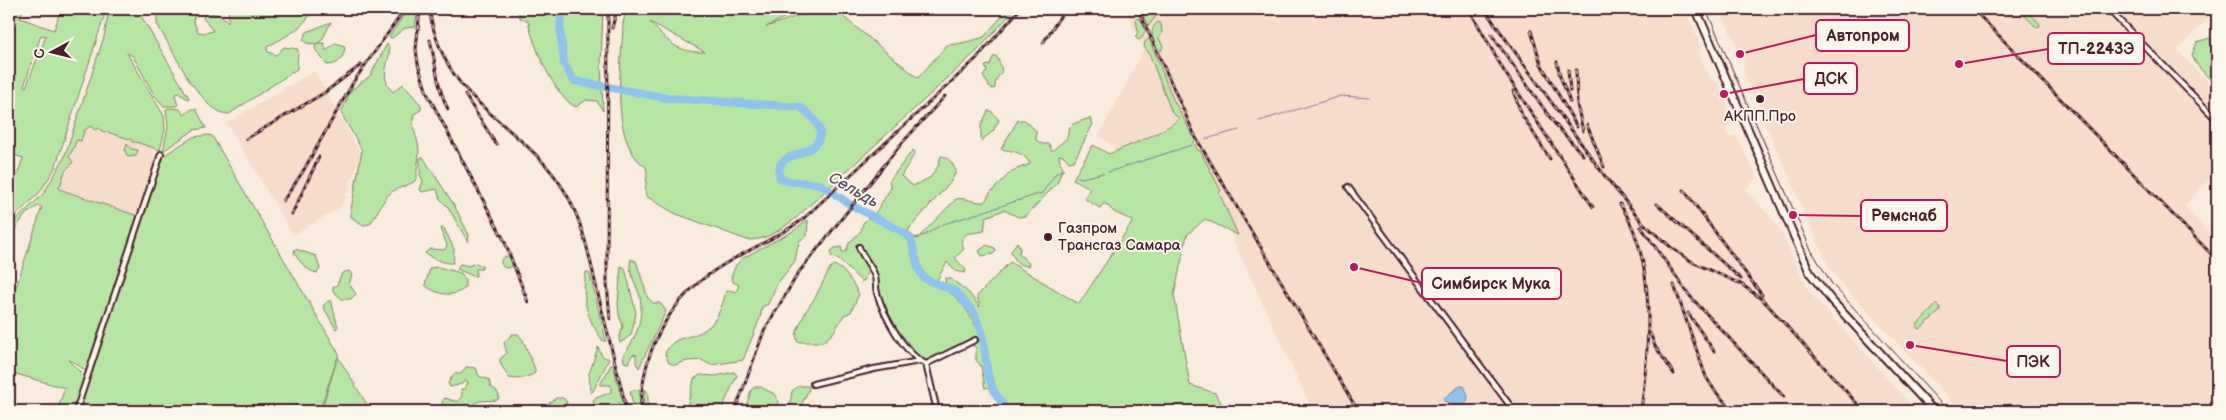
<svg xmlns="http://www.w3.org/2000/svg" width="2226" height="420" font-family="'Balsamiq Sans',sans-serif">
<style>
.built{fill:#f6dccb}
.green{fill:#b7e5a3;stroke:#808267;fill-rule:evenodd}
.water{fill:#8fc2ec;stroke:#73819f}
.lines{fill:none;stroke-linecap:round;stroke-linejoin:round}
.stream{stroke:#73819f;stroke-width:1}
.river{stroke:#8fc2ec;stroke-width:8}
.street-casing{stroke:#4a1f2b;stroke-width:8}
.primary-casing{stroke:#4a1f2b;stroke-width:10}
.street{stroke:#fbf7ec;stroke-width:4}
.primary{stroke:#fbf7ec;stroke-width:6}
.tram{stroke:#4a1f2b;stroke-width:1}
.rail-casing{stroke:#4a1f2b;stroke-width:3}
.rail{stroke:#fbf7ec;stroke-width:1;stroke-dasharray:4;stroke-linecap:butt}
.poi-dot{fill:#4a1f2b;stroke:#fbf7ec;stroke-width:2}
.labels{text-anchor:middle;stroke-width:4;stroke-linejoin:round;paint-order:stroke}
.poi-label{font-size:15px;fill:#4a1f2b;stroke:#fbf7ec}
.water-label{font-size:16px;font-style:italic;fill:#5f5065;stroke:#fbf7ec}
.leader{fill:none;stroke:#c2185b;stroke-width:2}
.callout-dot{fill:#c2185b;stroke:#fbf7ec;stroke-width:2}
.callout{fill:#fbf7ec;stroke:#c2185b;stroke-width:2}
.callout-label{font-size:16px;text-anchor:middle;font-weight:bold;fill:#4a1f2b}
</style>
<rect width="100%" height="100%" fill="#f9ebdd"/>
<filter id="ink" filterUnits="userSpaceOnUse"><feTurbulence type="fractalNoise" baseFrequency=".02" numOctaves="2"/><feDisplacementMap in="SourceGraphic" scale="10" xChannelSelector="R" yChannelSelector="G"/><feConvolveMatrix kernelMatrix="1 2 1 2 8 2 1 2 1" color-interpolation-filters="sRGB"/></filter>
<g filter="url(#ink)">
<!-- built -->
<g class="built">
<polygon points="1125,9 1685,9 1701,46 1699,55 1709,78 1717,82 1734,123 1725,128 1729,138 1736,135 1757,178 1745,190 1777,224 1809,292 1917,411 1313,411 1181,128 1116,154 1111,144 1099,136 1144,49"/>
<polygon points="1726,9 2102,9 2217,125 2217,172 2184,206 2217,242 2217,411 2003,411 1999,407 1994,411 1961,411 1842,284 1828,265 1745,77 1743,60 1723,16"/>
<polygon points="2112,9 2217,9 2177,50 2217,91 2217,116"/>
<polygon points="314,71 361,154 342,206 295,234 290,230 227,123"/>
<polygon points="81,122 156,150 154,154 156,157 138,216 59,189"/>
</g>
<!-- green -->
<g class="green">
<path d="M 9,9 L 23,9 L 20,18 L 54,30 L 59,15 L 43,9 L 103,9 L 104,17 L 55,168 L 40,192 L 9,222 L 9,199 L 23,158 L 11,154 L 9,161 ZM 41,35 L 46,36 L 26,87 L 24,86 Z"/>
<polygon points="109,9 137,9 189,98 188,99 178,93 175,95 178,106 164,106 154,95 133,56 127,53 164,116 165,130 160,150 136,142 132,142 132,140 107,132 105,133 98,128 95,130 90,126 84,131 81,141 77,140 69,157 73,162 65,171 59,189 138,216 86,371 74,362 68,360 85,377 74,411 57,411 65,388 9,372 9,309 42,207 38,206 26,214 9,237 9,227 44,193 64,158 104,37"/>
<path d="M 157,9 L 198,9 L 193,20 L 198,32 L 205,33 L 213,31 L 203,18 L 204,12 L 221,15 L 228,22 L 229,9 L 314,9 C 303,29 286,36 267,47 L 268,52 L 276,55 L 284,47 L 298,49 L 297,69 L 229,114 L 222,113 L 209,105 L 190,82 L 157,24 Z"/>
<polygon points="408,9 418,9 415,27 405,28 392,38 389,37"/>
<path d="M 518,9 L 603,9 L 601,64 L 603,111 L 597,101 L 586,100 L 576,107 C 554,97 533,44 528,21 L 520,18 Z"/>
<path d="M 626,9 L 801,9 L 766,27 L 803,14 L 808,9 L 843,9 L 841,15 L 918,78 L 947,45 C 954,45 976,40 984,37 L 1008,9 L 1015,9 L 978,50 L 795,219 C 778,231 768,240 747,240 L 674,213 L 646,196 C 644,185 649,178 646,167 C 608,142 622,64 623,24 ZM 650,22 L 705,52 C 677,53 668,42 650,22 Z"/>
<polygon points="1140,9 1162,9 1148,26"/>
<polygon points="2028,11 2040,24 2039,27 2036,27 2024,15"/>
<path d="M 1139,18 C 1145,24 1148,36 1138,40 L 1135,37 L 1138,32 L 1136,19 Z"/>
<polygon points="331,22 322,40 316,44 306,43 303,39 307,32"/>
<path d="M 1158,22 L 1161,24 L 1162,33 L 1159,39 L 1163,46 L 1161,51 L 1157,49 C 1153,39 1148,30 1158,22 Z"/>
<path d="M 1149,38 L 1173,99 L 1195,140 L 1194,143 L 1198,151 L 1200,150 L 1221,191 L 1219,193 L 1238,235 L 1205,219 L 1187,235 L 1174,295 L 1190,385 L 1215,393 L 1226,411 L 1007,411 L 991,387 L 985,388 L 981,366 L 976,360 L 976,348 L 971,344 L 973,339 L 928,361 L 921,360 L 886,314 L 877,288 L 877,278 L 870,265 L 864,281 L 861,281 L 839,260 L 831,256 L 831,251 L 835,248 L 841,247 L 842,252 L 846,252 L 849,243 L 861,231 L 863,223 L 876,212 L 891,188 L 889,181 L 913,150 L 915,153 L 901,176 L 913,186 L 931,177 L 938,166 L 941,156 C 948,156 953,164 956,171 L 952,180 L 909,229 L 908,232 L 917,239 L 956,199 C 965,197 974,203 985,202 L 989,194 L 1012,171 L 1030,164 C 1025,152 1012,151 1001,149 L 1018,120 L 1025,120 L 1036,131 L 1036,140 L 1042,144 L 1049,144 L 1052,151 L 1067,138 L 1069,128 L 1073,124 L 1090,118 L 1093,124 L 1074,161 L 1069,162 L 1064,156 L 1059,155 L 1060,162 L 1063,167 L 1057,183 L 1026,216 L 1018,217 L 1004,210 L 986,217 L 984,231 L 966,234 L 961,241 L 964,249 L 955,258 L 966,270 L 965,273 L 955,271 L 947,262 L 937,280 L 938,286 C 953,291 969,311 975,325 C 974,308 961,294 946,286 L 945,278 L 950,278 L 969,293 L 980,307 L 977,296 L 1010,262 L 1079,304 L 1133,221 L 1114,212 L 1106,204 L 1103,204 L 1100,208 L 1085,199 L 1090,188 L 1073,179 L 1093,145 L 1109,154 C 1123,148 1173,129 1179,118 L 1172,113 L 1149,53 L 1144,47 L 1145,42 Z"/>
<polygon points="2210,38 2217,40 2217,87 2196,64 2192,55 2197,42"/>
<path d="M 319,43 L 324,43 L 326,51 L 335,43 L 345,46 C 344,57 340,65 327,65 L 315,49 L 316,44 Z"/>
<path d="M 387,44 C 396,55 375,74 393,92 L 403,84 L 421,105 L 421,110 L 414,114 C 410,128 418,136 419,150 C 419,160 416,169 417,179 C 409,187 398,186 389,194 C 385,197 375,217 370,224 L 363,225 L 351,217 L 351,210 L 362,150 L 341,113 L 351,90 L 370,76 Z"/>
<path d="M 996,56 C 1009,78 995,70 995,88 L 993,89 L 989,86 L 983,76 L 987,71 L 985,66 L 990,65 L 993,57 Z"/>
<polygon points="168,108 180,109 184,115 192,109 196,109 206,128 194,130 163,151 168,127 166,110"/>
<polygon points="988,111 991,111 999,120 993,131 981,141 981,126"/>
<polygon points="208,135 212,136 339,354 320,409 316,411 78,411 163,156 193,137"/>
<polygon points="127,144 131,149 138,150 136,156 128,157 125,151"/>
<path d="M 423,157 L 454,205 L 469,235 L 468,242 L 448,207 L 440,199 L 437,189 L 422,192 L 420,190 L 423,181 L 420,175 C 421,169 419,165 420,158 Z"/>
<path d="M 808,220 L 807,236 L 799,241 L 795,261 L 777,284 L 768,304 L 762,307 L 760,318 L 743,360 L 711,365 L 701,360 L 687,361 L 675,365 L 669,363 L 665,354 C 673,335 686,340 701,332 C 716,325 722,307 726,292 L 730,290 L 736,292 L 739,285 L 733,282 L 731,277 L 736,265 L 743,258 L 795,230 Z"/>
<path d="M 441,228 L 444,228 L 454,249 L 453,263 C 446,264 430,258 425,253 L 430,249 L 444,250 L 447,246 Z"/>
<path d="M 1017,242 L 1020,248 L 1019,254 L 1029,263 L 1028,266 C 1018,266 1014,259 1011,251 Z"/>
<polygon points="987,245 995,248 996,251 993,254 982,256 979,251"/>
<path d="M 295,249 L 316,256 L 320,269 L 317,273 C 306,270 301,263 294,253 Z"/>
<circle cx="507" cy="262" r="6"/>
<path d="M 631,259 L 636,261 L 648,298 L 653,303 L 660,303 L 666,311 L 639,368 L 636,363 L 636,354 L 632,355 L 628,363 L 624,362 L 623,355 C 636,340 644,317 640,297 C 637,285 627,271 631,259 Z"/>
<polygon points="476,263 482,266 482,269 476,269 476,276 473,276 457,269 460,264 468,266"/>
<path d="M 834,265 C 846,270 853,284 859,294 L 851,312 L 844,315 L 833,333 L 823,342 L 798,342 L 796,336 L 797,331 L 806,311 L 816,296 L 830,268 Z"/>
<polygon points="621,266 625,268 636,313 631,335 620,343 619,339 623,326 619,315 618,304"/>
<path d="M 438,267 L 461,273 L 465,279 L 465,288 C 453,298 437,295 425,285 L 430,268 Z"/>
<polygon points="349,271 352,275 349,284 356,294 351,299 342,299 333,291 333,287 337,285 342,273"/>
<path d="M 586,272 L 590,274 L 606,341 L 603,341 C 587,319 581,299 586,272 Z"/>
<polygon points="328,301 331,301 338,327 336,329 323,306"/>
<polygon points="1937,304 1940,308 1940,311 1920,329 1917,328 1917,325"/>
<path d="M 512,334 L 518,334 L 523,340 L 535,369 L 535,373 C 526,378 519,380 509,378 L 500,363 L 500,359 L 507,353 L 504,343 Z"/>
<polygon points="598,347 602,356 609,359 593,391 591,393 589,374"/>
<polygon points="338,357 371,411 321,411"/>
<path d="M 613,364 L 625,411 L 622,411 L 619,402 C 613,410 603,411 593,411 L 594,399 L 611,392 L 611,385 L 600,385 L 611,365 Z"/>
<polygon points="466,367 476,368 479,376 489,380 491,387 497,391 499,396 498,400 479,401 473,405 476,407 491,404 509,411 454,411 443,405 442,402 445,398 454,401 458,401 462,396 461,389 465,389 468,382 465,380 462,384 450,387 448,383 454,374 461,374"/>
<polygon points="734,372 737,375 721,411 686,411 694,379 700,375 715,376"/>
<polygon points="799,386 808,386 809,389 799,410 789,411 792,391"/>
<polygon points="755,387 761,387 776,395 778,401 776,411 745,411 751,390"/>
<polygon points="640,389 639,411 634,411 630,391"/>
<polygon points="645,389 648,393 648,411 642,411"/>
<polygon points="556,398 563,398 567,402 565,408 558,410 548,408 548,404"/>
</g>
<!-- water -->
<path class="water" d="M 1460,386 L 1464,386 C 1468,394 1471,401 1462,407 L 1444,401 L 1444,398 Z"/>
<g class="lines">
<!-- stream -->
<g class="stream">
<polyline points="1259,121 1341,96 1370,98"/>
<polyline points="1206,139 1239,130"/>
<polyline points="1108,172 1192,145"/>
<polyline points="1078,177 1082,178 1103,173"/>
<polyline points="911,239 925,235 941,225 1042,193 1056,173 1064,170"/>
</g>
<!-- river -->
<path class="river" d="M 562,9 L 560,28 L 564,64 L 574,81 L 668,98 L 800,107 C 814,117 832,135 809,149 C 796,157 774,156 780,178 L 787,181 L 820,184 L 851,205 L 901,231 L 911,239 L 918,267 L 923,277 L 930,281 L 955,291 L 974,313 L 982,332 L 988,375 L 994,391 L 1007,411"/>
<defs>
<g id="street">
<polyline points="2108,9 2217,120"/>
<polyline points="1348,187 1514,411"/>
<path d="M 859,247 C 863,258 870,264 874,274 C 877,280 875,287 877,293 C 884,316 904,354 926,364 L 937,411"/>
<polyline points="926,364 975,340"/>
<polyline points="813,384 874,369 920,361"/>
<polyline points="76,411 161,154"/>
</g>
<polyline id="primary" points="1696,9 1810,273 1832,301 1934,411"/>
</defs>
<!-- street casing -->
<use href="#street" class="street-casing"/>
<!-- primary casing -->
<use href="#primary" class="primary-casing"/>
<!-- street -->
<use href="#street" class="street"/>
<!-- primary -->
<use href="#primary" class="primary"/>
<!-- tram -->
<polyline class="tram" points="1706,9 1811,250 1832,284 1948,411"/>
<defs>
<g id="rail">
<polyline points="420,9 416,49 418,64 427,93 504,240 528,302"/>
<path d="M 429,9 C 434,39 447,70 469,93 C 500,126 540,150 564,190 C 583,221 589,256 597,290 C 607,330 617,371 627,411"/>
<polyline points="608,9 607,283 610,319"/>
<polyline points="1138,9 1196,138 1358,411"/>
<polyline points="1469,9 1504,71 1593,207"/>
<polyline points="1484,9 1604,175 1643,223 1673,249 1694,263 1741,284 1763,300 1864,411"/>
<polyline points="1973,9 2217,260"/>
<polyline points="1752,13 1753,9"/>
<polyline points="612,28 617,9"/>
<polyline points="1531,31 1541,64 1577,127"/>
<polyline points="1491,34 1554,123 1583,155"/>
<path d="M 430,40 C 436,63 437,88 448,109"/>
<polyline points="1043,43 1065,9"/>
<polyline points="1557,62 1560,76 1570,102"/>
<polyline points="1568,70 1570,91"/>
<polyline points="1576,70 1577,104 1583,131"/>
<polyline points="1513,91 1522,115 1550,159"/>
<polyline points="465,95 496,144"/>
<polyline points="1587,125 1604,167"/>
<polyline points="246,139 324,93 361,65"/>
<polyline points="1684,190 1762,295"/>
<polyline points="283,201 302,173 354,81 405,9"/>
<path d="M 1620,204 C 1658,262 1649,346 1641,411"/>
<polyline points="1657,204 1741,279"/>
<polyline points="292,214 319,157"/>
<polyline points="1641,227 1690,296 1784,397"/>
<polyline points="1674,285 1706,377 1715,391 1733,411"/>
<polyline points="1688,313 1714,351"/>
<polyline points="1650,333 1655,346 1674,374"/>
<path d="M 641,411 C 641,350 670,297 723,265 C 749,249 777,238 802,220 L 976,59 L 1020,9"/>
<polyline points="735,411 764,331 799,272 902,143 945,96"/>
</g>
</defs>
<!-- rail casing -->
<use href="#rail" class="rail-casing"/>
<!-- rail -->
<use href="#rail" class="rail"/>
</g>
</g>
<!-- markers -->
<g class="poi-dot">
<circle cx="1760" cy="99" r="5"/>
<circle cx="1048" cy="237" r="5"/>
</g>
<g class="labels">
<!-- poi labels -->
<g class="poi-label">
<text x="1760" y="121">АКПП.Про</text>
<text x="1058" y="233" text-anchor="start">Газпром<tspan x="1058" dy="17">Трансгаз Самара</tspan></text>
</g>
<!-- water labels -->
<g class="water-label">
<text transform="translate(854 189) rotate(30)" y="6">Сельдь</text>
</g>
</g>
<!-- callouts -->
<path class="leader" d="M1740 54L1816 35M1959 64L2048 49M1724 94L1804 79M1793 215L1861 216M1354 267L1422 283M1910 345L2007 361"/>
<g class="callout-dot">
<circle cx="1740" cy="54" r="5"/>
<circle cx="1959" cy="64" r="5"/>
<circle cx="1724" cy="94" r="5"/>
<circle cx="1793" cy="215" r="5"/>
<circle cx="1354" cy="267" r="5"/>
<circle cx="1910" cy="345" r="5"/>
</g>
<g class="callout">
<rect x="1816" y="20" width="93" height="31" rx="5"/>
<rect x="2048" y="33" width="96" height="31" rx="5"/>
<rect x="1804" y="63" width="53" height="31" rx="5"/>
<rect x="1861" y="200" width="86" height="31" rx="5"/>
<rect x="1422" y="268" width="139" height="31" rx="5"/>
<rect x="2007" y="346" width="53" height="31" rx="5"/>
</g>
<g class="callout-label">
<text x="1863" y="41">Автопром</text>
<text x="2096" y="54">ТП-2243Э</text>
<text x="1831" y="84">ДСК</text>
<text x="1904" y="221">Ремснаб</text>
<text x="1491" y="289">Симбирск Мука</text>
<text x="2033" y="367">ПЭК</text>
</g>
<!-- margin -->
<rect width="2226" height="420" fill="none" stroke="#fbf7ec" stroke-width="30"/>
<rect x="15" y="15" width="2196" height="390" fill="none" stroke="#4a1f2b" stroke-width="2" filter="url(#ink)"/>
<!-- north arrow -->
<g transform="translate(52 52) rotate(263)" stroke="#fbf7ec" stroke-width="4" paint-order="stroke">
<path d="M0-4L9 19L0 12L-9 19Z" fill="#4a1f2b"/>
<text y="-8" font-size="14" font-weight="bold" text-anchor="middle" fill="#4a1f2b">С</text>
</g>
</svg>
